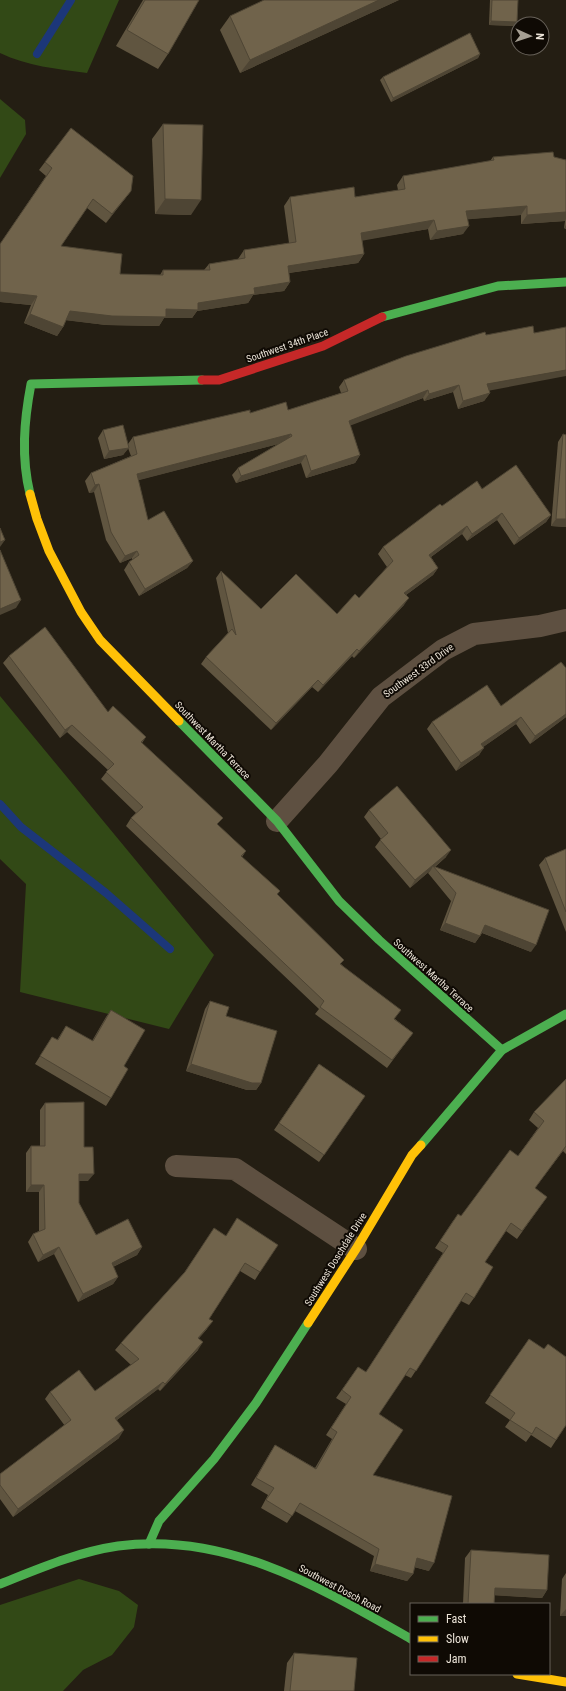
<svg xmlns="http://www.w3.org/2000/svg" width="566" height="1691" font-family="'Roboto Condensed',sans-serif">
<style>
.green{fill:#324916}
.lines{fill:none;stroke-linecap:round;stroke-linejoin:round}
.stream{stroke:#1c3779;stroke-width:8}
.street{stroke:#5e5041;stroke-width:22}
.fast{stroke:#4caf50;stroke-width:9}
.slow{stroke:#ffc107;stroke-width:9}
.jam{stroke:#c62828;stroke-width:9}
.wall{fill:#605540}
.shaded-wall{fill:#4e4534}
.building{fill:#70634b;stroke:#4e4534}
.labels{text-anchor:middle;stroke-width:4;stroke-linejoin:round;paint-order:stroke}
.street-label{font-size:10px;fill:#ece4d8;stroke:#0f0a04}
</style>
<rect width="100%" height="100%" fill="#241e13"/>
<!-- green -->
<g class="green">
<path d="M 0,0 L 119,0 L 87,73 C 57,69 27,66 0,53 Z"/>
<polygon points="0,99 25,120 26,134 0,178"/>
<polygon points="0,696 214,955 169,1029 20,992 26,884 0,859"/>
<polygon points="79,1579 119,1591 138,1605 134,1627 112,1655 83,1670 63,1691 0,1691 0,1605"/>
</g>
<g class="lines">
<!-- stream -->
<g class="stream">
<polyline points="37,54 71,0"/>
<polyline points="0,804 21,827 106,893 170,949"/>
</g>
<!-- street -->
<g class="street">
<polyline points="277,821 328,764 381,697 443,650 474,634 540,626 566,620"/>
<polyline points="176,1166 235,1169 356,1249"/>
</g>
<!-- fast -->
<g class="fast">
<polyline points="382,317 498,286 566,282"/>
<path d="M 30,494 C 21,457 24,421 31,384 L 202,380"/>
<polyline points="179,721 277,821 339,901 379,940 502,1050"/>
<polyline points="421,1145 502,1050 566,1014"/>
<polyline points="149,1544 159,1521 214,1459 256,1403 308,1323"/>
<path d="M 0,1584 C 38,1569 77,1552 118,1546 C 227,1531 321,1588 411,1639"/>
</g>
<!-- slow -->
<g class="slow">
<polyline points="30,494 37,519 49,551 81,612 100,640 179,721"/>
<polyline points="308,1323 356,1249 412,1155 421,1145"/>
<polyline points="517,1674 566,1682"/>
</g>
<!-- jam -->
<polyline class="jam" points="202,380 219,380 323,346 382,317"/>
</g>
<!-- wall -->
<g class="wall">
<polygon points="143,0 199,0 168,54 158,69 116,46"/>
<polygon points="399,0 240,73 220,30 230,16"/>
<polygon points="490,0 518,0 514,26 489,25"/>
<polygon points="480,54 478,58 391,102 380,80 383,77"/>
<polygon points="163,124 191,215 155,214 152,139"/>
<polygon points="493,157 554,157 566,160 566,229 564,228 565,221 521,224 521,215 468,219 463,234 430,240 428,229 362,240 364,254 358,263 289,273 290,282 284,291 253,295 248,303 197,311 192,318 164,318 159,326 106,325 66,320 63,327 57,336 24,323 31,305 0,302 0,244 46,176 39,170 45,162 131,191 106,223 87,208 61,246 120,274 160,275 163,270 204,270 209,264 238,259 244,250 289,243 284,206 290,197 355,197 398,190 397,185 403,176 490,161"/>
<polygon points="406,356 489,390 490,393 484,401 458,409 453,392 424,401 423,398 350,425 360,455 355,463 306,478 301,463 236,483 232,475 238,468 278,444 138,480 148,520 193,561 187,568 139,596 124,570 129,562 132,560 132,558 120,563 106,540 94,492 89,493 85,481 91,473 131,456 128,448 123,455 104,459 98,438 103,430 128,444 133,437 250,413 288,410 341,393 339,387 344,380"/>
<polygon points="563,434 566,527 551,526 558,442"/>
<polygon points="482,489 551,515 546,522 514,545 497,520 467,541 462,534 431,557 438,568 433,575 406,595 404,605 354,658 352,656 318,692 312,687 271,730 201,664 206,657 228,633 216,578 221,571 261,609 337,614 359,598 387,567 378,554 383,547 442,506"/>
<polygon points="9,656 108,712 146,737 142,743 218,825 246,851 242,857 280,891 277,895 341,964 395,1019 413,1033 387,1068 315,1014 319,1009 126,826 131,818 136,813 101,779 108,770 67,732 60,738 3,663"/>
<polygon points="501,706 566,717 530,744 516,724 483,747 479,755 456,771 427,729 432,722"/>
<polygon points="369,810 446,857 435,867 531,952 482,933 475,943 440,930 451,901 428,873 431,870 410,888 375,847 381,839 364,817"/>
<polygon points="566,849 566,932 539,865 545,858"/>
<polygon points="210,1001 261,1083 256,1090 247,1090 186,1071 205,1009"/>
<polygon points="111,1010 124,1066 111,1098 106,1106 35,1064 52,1037 57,1040 66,1026 92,1041 106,1017"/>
<polygon points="319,1064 365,1096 319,1162 274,1130"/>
<polygon points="566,1079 566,1154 563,1151 535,1188 547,1197 517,1239 506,1231 485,1262 474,1298 469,1305 461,1301 411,1378 405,1375 379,1414 373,1475 429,1571 414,1567 413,1574 407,1581 370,1571 374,1556 295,1511 287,1523 261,1508 268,1495 251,1485 270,1453 275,1445 315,1468 332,1439 326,1435 346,1404 336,1398 358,1367 366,1372 443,1253 435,1248 453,1221 461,1216 518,1156 538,1128 529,1120 534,1112"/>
<polygon points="45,1103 84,1147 88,1181 79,1181 79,1203 96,1235 142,1247 137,1255 113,1267 118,1277 113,1284 78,1302 54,1254 38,1262 28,1242 33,1234 39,1231 39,1192 26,1192 26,1153 31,1146 40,1146 40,1110"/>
<polygon points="209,1236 260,1272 255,1280 240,1271 209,1319 207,1329 199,1338 198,1350 160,1391 158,1389 117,1420 119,1438 13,1517 0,1499 0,1474 65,1426 45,1399 50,1392 95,1391 131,1365 115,1350 121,1343 184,1273"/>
<polygon points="529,1339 566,1425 551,1448 531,1435 526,1442 505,1427 510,1420 485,1403"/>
<polygon points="471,1550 547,1590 542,1598 494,1595 494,1604 463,1604 465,1558"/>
<polygon points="566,1573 566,1616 560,1616 562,1579"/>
<polygon points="294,1653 354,1691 284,1691 287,1663"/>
</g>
<!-- shaded-wall -->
<g class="shaded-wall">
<polygon points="379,0 399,0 240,73 250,60"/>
<polygon points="491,21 517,22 514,26 489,25"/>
<polygon points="480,54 478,58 391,102 393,98"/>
<polygon points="131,191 124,200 106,223 112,214"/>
<polygon points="165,199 201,200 191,215 155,214"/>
<polygon points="527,206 521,215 460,220 466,211"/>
<polygon points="566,212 566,219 565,221 521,224 527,215"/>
<polygon points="434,220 428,229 355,242 361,233"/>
<polygon points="566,225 566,229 564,228"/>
<polygon points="469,226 463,234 430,240 437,231"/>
<polygon points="364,254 358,263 281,274 288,266"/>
<polygon points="290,282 284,291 253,295 248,303 197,311 192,318 164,318 159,326 106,325 64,320 70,311 166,309 198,303 254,288"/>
<polygon points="0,292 37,296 31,305 0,302"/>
<polygon points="30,314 63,327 57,336 24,323"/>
<polygon points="566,370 566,376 482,392 487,384"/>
<polygon points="459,385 453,392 424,401 429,394"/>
<polygon points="428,390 423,398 344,428 349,421"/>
<polygon points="490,393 484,401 458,409 463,401"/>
<polygon points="291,434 286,442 132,482 137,474"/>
<polygon points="129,448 123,455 104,459 109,451"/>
<polygon points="306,455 301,463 236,483 241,476"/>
<polygon points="360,455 355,463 306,478 311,471"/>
<polygon points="99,484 94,492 89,493 95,485"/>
<polygon points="502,513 497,520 467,541 472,534"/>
<polygon points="551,515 546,522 514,545 519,538"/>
<polygon points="556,519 566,519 566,527 551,526"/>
<polygon points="467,526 462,534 424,562 429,555"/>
<polygon points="5,540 0,547 0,542"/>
<polygon points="137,551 132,558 120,563 125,556"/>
<polygon points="193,561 187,568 139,596 145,589"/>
<polygon points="438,568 433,575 399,600 404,593"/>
<polygon points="409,598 404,605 354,658 359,651"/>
<polygon points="21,600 16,608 0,615 0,609"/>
<polygon points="357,649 352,656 318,692 323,685"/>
<polygon points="318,680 312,687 271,730 276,723"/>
<polygon points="566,714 566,717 530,744 535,736"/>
<polygon points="521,717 516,724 476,752 481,744"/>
<polygon points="72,725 67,732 60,738 65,730"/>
<polygon points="484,748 479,755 456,771 461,763"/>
<polygon points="451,850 446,857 434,867 433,866 431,870 410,888 415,880"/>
<polygon points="445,923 480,936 475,943 440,930"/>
<polygon points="485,925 536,945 531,952 480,932"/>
<polygon points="191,1064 261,1083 256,1090 247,1090 186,1071"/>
<polygon points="79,1174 94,1174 88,1181 74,1181"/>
<polygon points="31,1185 44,1185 39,1192 26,1192"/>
<polygon points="59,1247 54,1254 38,1262 43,1255"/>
<polygon points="142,1247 137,1255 106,1270 112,1263"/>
<polygon points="118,1277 113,1284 78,1302 83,1294"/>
<polygon points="213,1321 207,1329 193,1345 198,1338"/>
<polygon points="203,1342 198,1350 160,1391 165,1384"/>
<polygon points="163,1382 158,1389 110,1425 115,1418"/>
<polygon points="124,1430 119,1438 13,1517 18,1509"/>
<polygon points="417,1558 434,1563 429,1571 411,1566"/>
<polygon points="375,1564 413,1574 407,1581 370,1571"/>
<polygon points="495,1588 547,1590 542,1598 490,1595"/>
<polygon points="566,1609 566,1616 560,1616"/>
</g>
<!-- building -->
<g class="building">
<polygon points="145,0 199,0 168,54 127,30"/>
<polygon points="264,0 379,0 250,60 230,16"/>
<polygon points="492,0 518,0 517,22 491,21"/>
<polygon points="470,33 480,54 393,98 383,77"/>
<polygon points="163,124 203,125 201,200 165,199"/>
<polygon points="71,128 133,176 131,191 112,214 93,199 61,246 122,254 120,274 163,275 163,270 210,270 209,264 245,258 244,250 296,242 290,197 354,187 355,197 405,189 403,176 494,160 493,157 553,152 554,157 566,160 566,212 527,215 527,206 466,211 469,226 437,231 434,220 361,233 364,254 288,266 290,282 254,288 255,294 198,303 198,310 166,309 166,317 112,316 70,311 63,327 30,314 37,296 0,292 0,244 52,168 45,162"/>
<polygon points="533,326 534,333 566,327 566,370 487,384 490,393 463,401 459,385 429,394 428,390 349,421 360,455 311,471 306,455 241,476 238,468 292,436 291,434 137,474 148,520 164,511 193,561 145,589 129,562 139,555 137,551 125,556 111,532 99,484 95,485 91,473 137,454 133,437 250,410 250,413 286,402 288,410 348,391 344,380 406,356 485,332 486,335"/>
<polygon points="123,425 129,448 109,451 103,430"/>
<polygon points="563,434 566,435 566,519 556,519"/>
<polygon points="516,465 551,515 519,538 502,513 472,534 467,526 429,555 438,568 404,593 409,598 359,651 357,649 323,685 318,680 276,723 206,657 232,629 236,635 221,571 261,609 296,574 337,614 355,594 359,598 393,561 383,547 440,504 442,506 477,481 482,489"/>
<polygon points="0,528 5,540 0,542"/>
<polygon points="0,550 21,600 0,609"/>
<polygon points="45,627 108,712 113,706 146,737 141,742 223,818 217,824 246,851 241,856 280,891 277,894 344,960 340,964 401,1010 394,1019 413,1033 392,1060 320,1007 324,1001 131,818 143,807 106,772 114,764 72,725 65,730 9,656"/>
<polygon points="561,662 566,668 566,714 535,736 521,717 481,744 484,748 461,763 432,722 487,685 501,706"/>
<polygon points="397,786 451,850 415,880 380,840 388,833 369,810"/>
<polygon points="566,849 566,912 545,858"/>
<polygon points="433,866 549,910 536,945 485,925 480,936 445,923 456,893"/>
<polygon points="210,1001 229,1007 226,1016 277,1031 261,1083 252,1083 191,1064"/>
<polygon points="111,1010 145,1030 124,1066 128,1069 111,1098 40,1056 52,1037 58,1040 66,1026 93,1041"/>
<polygon points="319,1064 365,1096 324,1155 279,1123"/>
<polygon points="566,1079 566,1146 535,1188 547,1197 522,1231 511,1223 485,1262 493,1267 474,1298 466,1293 416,1371 410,1368 379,1414 403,1430 373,1475 452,1496 434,1563 417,1558 413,1574 375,1564 379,1549 300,1503 292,1516 266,1500 274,1488 256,1478 275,1445 316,1469 337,1432 331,1428 351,1397 342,1390 358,1367 366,1372 448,1246 440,1241 458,1214 461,1216 510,1150 518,1156 544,1121 534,1112"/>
<polygon points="84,1102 84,1147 93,1147 94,1174 79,1174 79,1203 96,1235 128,1219 142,1247 112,1263 118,1277 83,1294 59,1247 43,1255 33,1234 45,1229 44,1185 31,1185 31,1146 45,1146 45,1103"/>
<polygon points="237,1218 278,1245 260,1272 245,1263 209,1319 213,1321 198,1338 203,1342 165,1384 163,1382 115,1418 124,1430 18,1509 0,1485 0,1474 71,1420 50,1392 79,1370 95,1391 139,1359 121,1343 185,1272 214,1228 226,1236"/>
<polygon points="529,1339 544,1349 548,1344 566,1357 566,1425 556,1440 536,1427 532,1434 510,1420 515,1413 490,1395"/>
<polygon points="471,1550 549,1555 547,1590 495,1588 494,1604 468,1604"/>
<polygon points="294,1653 357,1658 354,1691 290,1691"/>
</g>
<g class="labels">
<!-- street labels -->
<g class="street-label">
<text transform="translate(287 345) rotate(-19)" y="4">Southwest 34th Place</text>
<text transform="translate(418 670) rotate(-36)" y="4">Southwest 33rd Drive</text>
<text transform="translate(213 740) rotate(46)" y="4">Southwest Martha Terrace</text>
<text transform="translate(434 975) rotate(42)" y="4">Southwest Martha Terrace</text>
<text transform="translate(335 1259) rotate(-58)" y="4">Southwest Doschdale Drive</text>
<text transform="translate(340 1588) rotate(28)" y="4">Southwest Dosch Road</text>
</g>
</g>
<!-- legend -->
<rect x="410" y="1603" width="140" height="72" fill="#0f0a04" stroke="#676159"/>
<rect x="418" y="1616" width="20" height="6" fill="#4caf50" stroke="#676159"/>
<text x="446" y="1623" font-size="12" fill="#ece4d8">Fast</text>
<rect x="418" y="1636" width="20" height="6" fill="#ffc107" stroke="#676159"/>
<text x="446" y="1643" font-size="12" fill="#ece4d8">Slow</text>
<rect x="418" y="1656" width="20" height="6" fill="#c62828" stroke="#676159"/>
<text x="446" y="1663" font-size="12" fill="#ece4d8">Jam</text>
<!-- north arrow -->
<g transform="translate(530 36) rotate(93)"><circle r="19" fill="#0f0a04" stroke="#676159"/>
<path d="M0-3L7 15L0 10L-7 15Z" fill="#a69f93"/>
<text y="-6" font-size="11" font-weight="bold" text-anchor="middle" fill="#ece4d8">N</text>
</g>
</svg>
